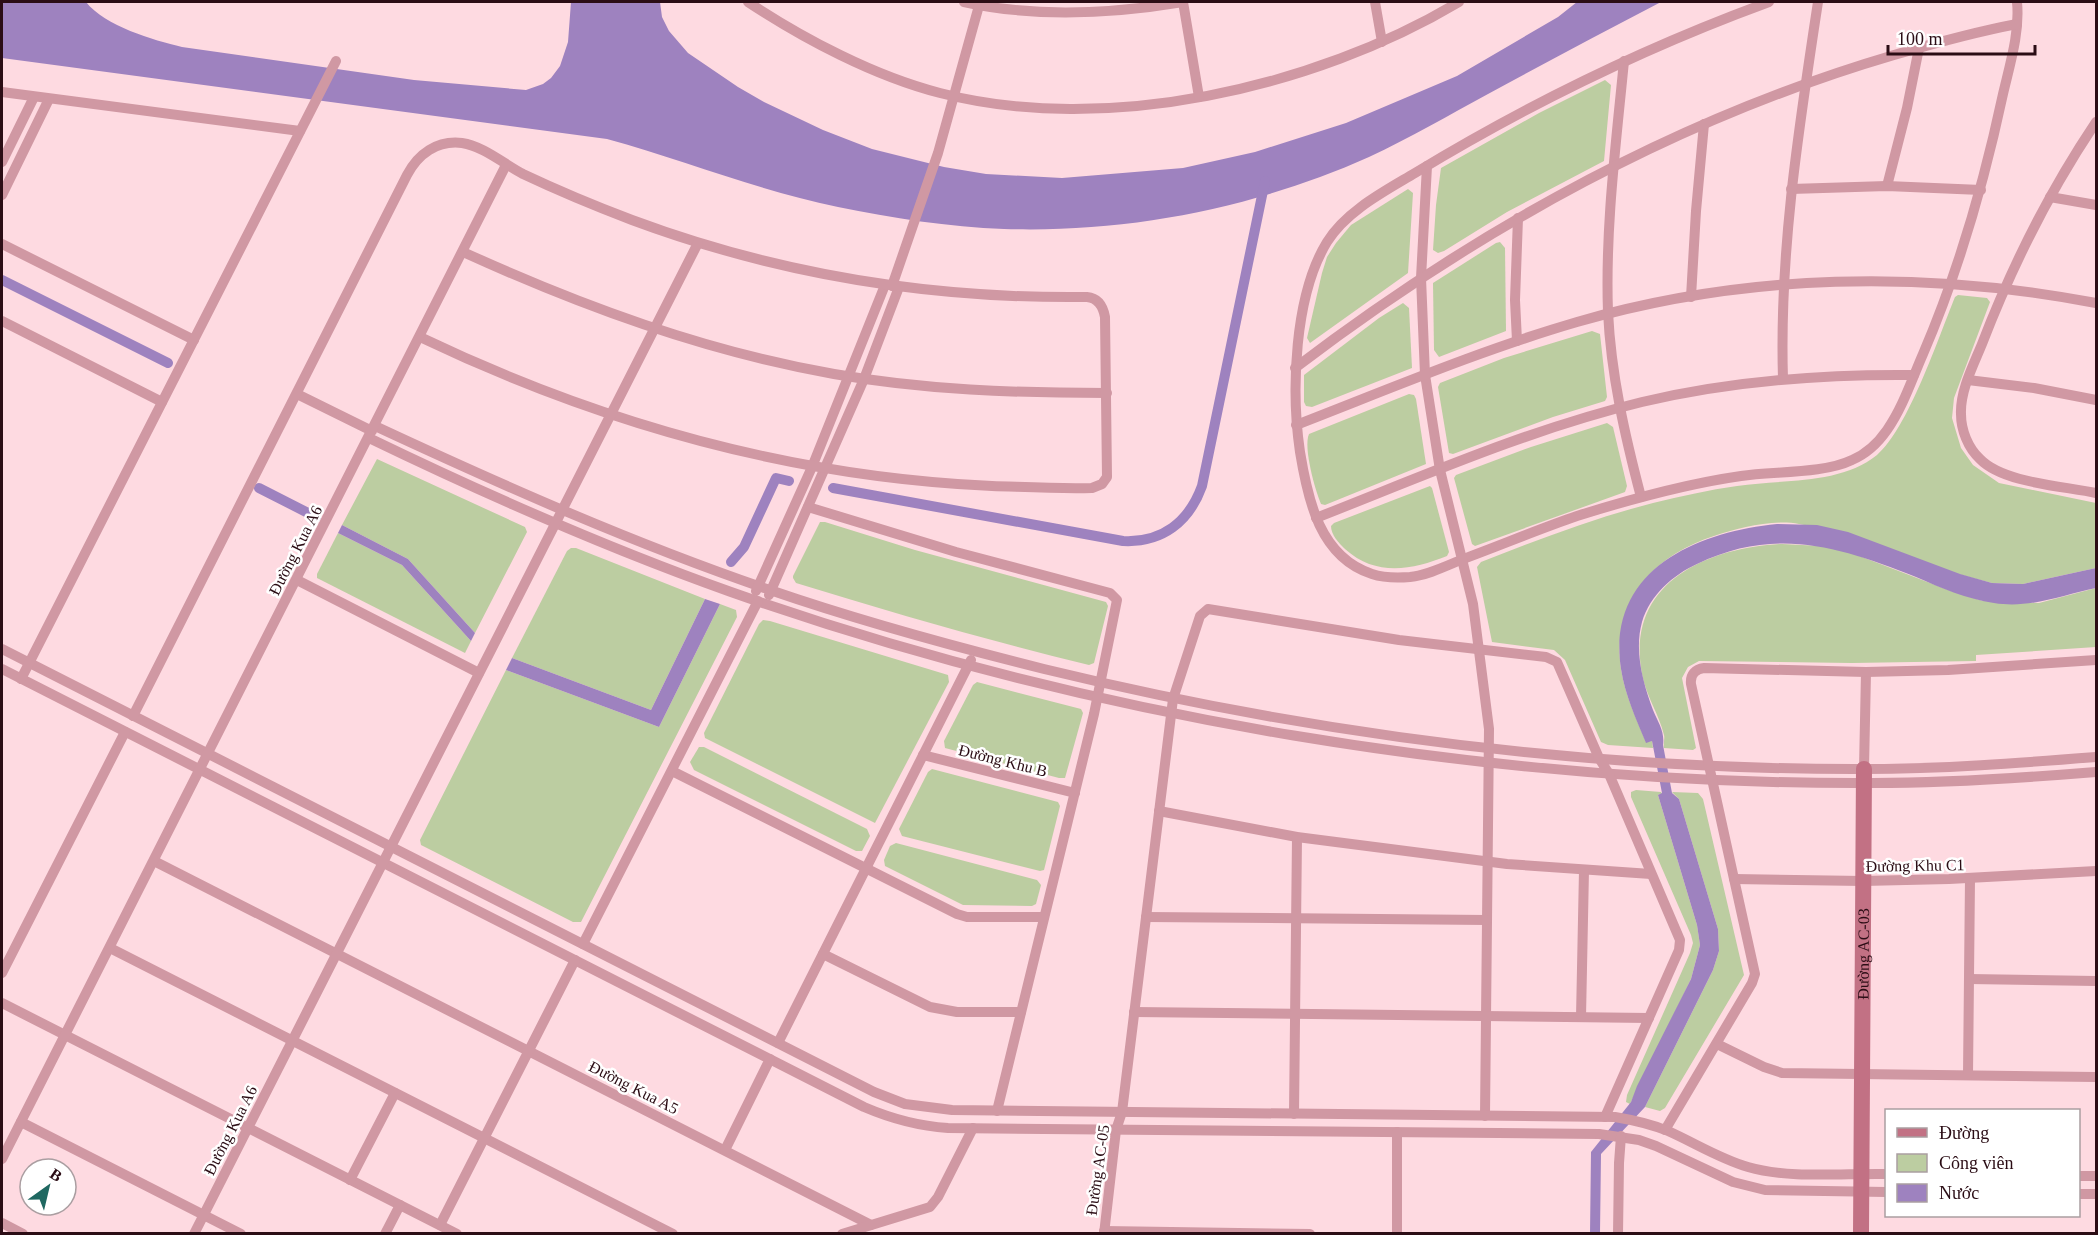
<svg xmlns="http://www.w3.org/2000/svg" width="2098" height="1235" font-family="Georgia,serif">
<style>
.green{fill:#bccda1}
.water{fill:#9e82bf}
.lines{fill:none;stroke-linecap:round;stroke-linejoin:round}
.canal{stroke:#9e82bf;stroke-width:10}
.street{stroke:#d098a3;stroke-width:10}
.secondary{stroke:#c27184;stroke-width:16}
.labels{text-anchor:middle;stroke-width:5;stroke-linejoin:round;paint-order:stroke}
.street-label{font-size:16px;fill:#2b0d15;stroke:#fff}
</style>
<rect width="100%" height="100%" fill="#fedae1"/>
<!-- green -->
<g class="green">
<polygon points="1605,80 1611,85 1604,161 1507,212 1444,251 1438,253 1433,250 1436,205 1441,168 1539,113"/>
<polygon points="1408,189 1413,193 1408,273 1310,343 1307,338 1322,273 1327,257 1336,243 1351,225"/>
<polygon points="1500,242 1505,248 1506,331 1439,357 1434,350 1433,283 1496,243"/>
<path d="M 1958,295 L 1987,298 L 1990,302 L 1954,398 L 1952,418 L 1961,448 L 1973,465 L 1999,483 L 2096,503 L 2096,568 L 2023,584 L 1992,583 C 1943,571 1895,554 1847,539 C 1832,534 1816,527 1799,524 C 1773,519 1739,528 1714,536 C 1653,556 1611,601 1621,669 C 1625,695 1636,718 1646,742 L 1652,741 L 1653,748 L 1608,745 L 1601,742 L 1565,660 L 1554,650 L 1492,642 L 1477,567 L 1481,562 C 1537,540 1594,518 1653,503 C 1681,496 1709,490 1737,486 C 1783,479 1840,485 1877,455 C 1908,429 1939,336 1955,297 Z"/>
<polygon points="1403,303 1409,308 1412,368 1312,407 1306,406 1304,402 1304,375 1379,318"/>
<polygon points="1592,331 1600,334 1607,397 1605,401 1553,417 1453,454 1449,453 1438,387 1440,383 1504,358"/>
<path d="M 1409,394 L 1414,395 L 1416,399 L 1426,464 L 1325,505 L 1321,504 C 1315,490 1303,447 1309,434 Z"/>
<polygon points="1607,423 1613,427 1627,486 1625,492 1475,546 1472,544 1454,478 1456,475 1531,447"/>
<polygon points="377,459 525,527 527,532 475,633 408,559 342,525"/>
<path d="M 1430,486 L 1432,488 L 1449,552 L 1447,556 C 1412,570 1376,577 1345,549 C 1339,543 1331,535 1331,526 L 1334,523 Z"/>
<path d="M 820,522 L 825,522 L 915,550 L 1106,602 L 1108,606 L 1094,663 L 1089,665 C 990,641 893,613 796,583 L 793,578 L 793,576 Z"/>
<polygon points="338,533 402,565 471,641 465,653 317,578 317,574"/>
<path d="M 1782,544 L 1821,546 L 1849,552 L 1951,591 L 1983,601 L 2039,603 L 2096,588 L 2096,647 L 1976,655 L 1976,661 L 1852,663 L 1699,661 L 1688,667 L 1682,678 L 1696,748 L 1693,750 L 1664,748 C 1663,744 1665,739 1664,735 C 1659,714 1646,696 1642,674 C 1625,583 1706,548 1782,544 Z"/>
<polygon points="571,548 576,548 705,599 651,710 512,658 567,551"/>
<polygon points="720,604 736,610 737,617 581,922 573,922 421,845 420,840 506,670 659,727"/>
<polygon points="763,620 770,621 948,675 949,682 875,823 705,738 704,733 759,624"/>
<polygon points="977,682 1081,709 1083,713 1065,778 1059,778 945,748 944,741 973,685"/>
<polygon points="699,747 704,747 867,829 870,836 862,851 856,851 694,770 690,762"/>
<polygon points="932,769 1058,802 1060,806 1044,870 1040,871 902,836 899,829 928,772"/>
<polygon points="1636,790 1661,792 1662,794 1658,795 1697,925 1700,945 1691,979 1630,1104 1626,1102 1627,1095 1690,953 1693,943 1691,935 1631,797 1631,792"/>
<polygon points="1672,792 1698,793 1703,799 1744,975 1665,1108 1660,1111 1645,1107 1713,970 1719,951 1718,929 1679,799"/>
<polygon points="896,843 1037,880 1041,885 1036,904 1032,906 963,905 885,866 884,860 890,846"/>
</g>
<!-- water -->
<g class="water">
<path d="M 2,2 L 86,2 C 105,26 153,40 182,47 L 414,80 L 526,90 L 543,84 L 551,78 L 560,66 L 568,42 L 571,2 L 660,2 L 662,17 L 669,31 L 688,53 L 738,87 L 764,102 L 823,130 L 872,149 L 944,167 L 986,174 L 1062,178 L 1183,168 L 1255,152 L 1346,123 L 1457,76 L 1558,17 L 1577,2 L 1661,2 C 1603,32 1545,63 1488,94 C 1449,115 1410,138 1369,157 C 1255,208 1129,233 1004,229 C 949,227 892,218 838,207 C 759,191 684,160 607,139 L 2,58 Z"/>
<path d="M 1777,524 L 1817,525 L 1848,532 L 1960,574 L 1992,583 L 2023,584 L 2096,568 L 2096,588 C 2062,595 2030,609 1994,603 C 1967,599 1941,588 1916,577 C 1840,547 1776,526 1697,564 C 1673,575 1650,595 1642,622 C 1634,651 1643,683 1653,710 C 1658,722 1665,732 1663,745 L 1672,793 L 1679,799 L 1718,929 L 1719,951 L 1713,970 L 1645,1107 L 1601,1154 L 1600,1233 L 1590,1234 L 1591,1152 L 1631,1102 L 1637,1086 L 1691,979 L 1700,945 L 1697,925 L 1658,795 L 1662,793 L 1652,741 L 1646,743 C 1636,719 1625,695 1621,669 C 1606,570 1696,532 1777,524 Z"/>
<polygon points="342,525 408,559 475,633 471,641 402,565 338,533"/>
<polygon points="705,599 720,604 659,727 506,670 512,658 651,710"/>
</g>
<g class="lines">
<!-- canal -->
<g class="canal">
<polyline points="2,280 168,363"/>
<polyline points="259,488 316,517"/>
<path d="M 833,488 L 1123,541 C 1162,543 1189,522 1202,486 L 1265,181"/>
<polyline points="731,562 744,547 776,478 789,481"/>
</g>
<!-- street -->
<g class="street">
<path d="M 748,2 C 804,39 874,76 940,93 C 1105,136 1315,88 1459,2"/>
<path d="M 964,2 C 1036,18 1111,14 1183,2"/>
<polyline points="1183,2 1199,97"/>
<polyline points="1375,2 1382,42"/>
<path d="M 1769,2 C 1646,47 1527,105 1415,173 C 1385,191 1346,211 1327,242 C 1294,296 1291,391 1300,452 C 1308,501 1320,557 1372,574 C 1384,578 1397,578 1410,577 C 1428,575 1446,566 1463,559 C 1501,545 1539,529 1577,516 C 1631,499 1685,484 1741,476 C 1774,471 1823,474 1852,460 C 1866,454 1878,443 1887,430 C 1903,407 1912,379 1923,354 C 1959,270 1984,183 2003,94 C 2010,64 2020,32 2017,2"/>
<path d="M 1624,61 C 1616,144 1605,229 1608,312 C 1611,375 1625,436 1641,497"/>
<polyline points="2,92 300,131"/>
<path d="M 2096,122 C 2049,192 2012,266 1982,344 C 1973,366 1960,391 1961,414 C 1961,430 1968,448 1980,459 C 2003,483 2063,486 2096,493"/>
<polyline points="2,162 34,97"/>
<polyline points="1427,166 1421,278 1425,375 1440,470 1473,604 1489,729 1485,1116"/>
<polyline points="1887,186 1907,108 1919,48"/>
<polyline points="1791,189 1887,186 1981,190"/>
<polyline points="2,195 49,99"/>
<polyline points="2050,197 2096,205"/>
<polyline points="2,244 194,340"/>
<path d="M 463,252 C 582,306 704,351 834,374 C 924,390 1016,393 1107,393"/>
<polyline points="892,286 938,153 980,2"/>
<polyline points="1691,297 1696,211 1704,124"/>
<polyline points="2,321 162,402"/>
<polyline points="1517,341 1515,300 1518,218"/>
<path d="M 1295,368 C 1475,231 1676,119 1894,55 C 1935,43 1975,32 2017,24"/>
<path d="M 1783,379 C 1779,252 1799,127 1818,2"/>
<polyline points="1968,380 2034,388 2096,400"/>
<polyline points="297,394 372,431"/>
<path d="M 1296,425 C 1389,389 1481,350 1577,322 C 1746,273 1924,270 2096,303"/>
<path d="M 375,426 C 504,486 635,544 770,590 C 860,621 952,646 1044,669 C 1312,734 1589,770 1865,769 C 1942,769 2020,763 2096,757"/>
<path d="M 369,438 C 487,495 607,548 731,592 C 1089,718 1493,785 1873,783 C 1947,783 2022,778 2096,772"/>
<polyline points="808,507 956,552 1110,593 1117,600 1094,714 997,1111"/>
<path d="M 1316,518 C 1423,476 1530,429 1642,402 C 1731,381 1822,374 1914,375"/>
<polyline points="297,580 479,673"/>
<polyline points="756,591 812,467 885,285"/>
<polyline points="769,595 864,379 899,287"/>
<path d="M 2,649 L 874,1092 L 905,1104 L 952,1110 L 1615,1117 C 1633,1120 1651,1124 1668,1131 C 1695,1143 1720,1159 1748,1167 C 1789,1179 1844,1173 1886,1174"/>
<path d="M 2,669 L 864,1107 C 892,1119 917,1126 948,1128 L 1599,1134 L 1639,1140 L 1656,1146 L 1733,1182 L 1765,1190 L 1886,1192"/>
<polyline points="21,679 336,61"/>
<path d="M 133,716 L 407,175 C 418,154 437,140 462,143 C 483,146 504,164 523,174 C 559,191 595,206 632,220 C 777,274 932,299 1087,297 C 1098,298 1103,306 1105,317 L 1107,477 L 1102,484 L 1092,488 C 1059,489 1025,487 992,486 C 792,477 600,423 420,337"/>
<polyline points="923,755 1075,793"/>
<polyline points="1864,769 1866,672"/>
<polyline points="672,771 957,914 967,917 1044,917"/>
<polyline points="1159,811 1297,837 1507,864 1651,874"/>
<polyline points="154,861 871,1225"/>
<polyline points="1734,879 1863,881 1949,879 2096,871"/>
<polyline points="1146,917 1487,920"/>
<polyline points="583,944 758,601"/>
<polyline points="110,948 673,1234"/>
<polyline points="823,954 930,1007 957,1012 1021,1012"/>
<polyline points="2,973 125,732"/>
<polyline points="1969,979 2096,981"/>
<polyline points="2,1003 457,1234"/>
<polyline points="1134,1012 1649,1018"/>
<polyline points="1581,1017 1584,870"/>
<polyline points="778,1043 971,660"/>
<polyline points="1717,1044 1764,1067 1782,1073 2096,1077"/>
<polyline points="1968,1075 1970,879"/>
<polyline points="1294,1114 1297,837"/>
<polyline points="21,1122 241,1234"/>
<path d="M 1665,1130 L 1752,983 L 1755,974 L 1691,684 C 1690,675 1695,669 1704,668 L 1866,672 L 1948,670 L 2096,660"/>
<polyline points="1397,1132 1397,1234"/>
<polyline points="725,1150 770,1059"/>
<polyline points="2,1159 506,165"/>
<polyline points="2078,1176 2096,1176"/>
<polyline points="350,1180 395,1093"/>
<polyline points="2078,1194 2096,1194"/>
<polyline points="2,1223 23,1234"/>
<polyline points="440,1225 575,960"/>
<polyline points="1104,1231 1310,1234"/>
<polyline points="194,1234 698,243"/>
<polyline points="385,1234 400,1205"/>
<polyline points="842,1234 930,1207 938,1197 973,1128"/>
<polyline points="1104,1234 1116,1130 1122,1112 1173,699 1200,616 1208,609 1399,640 1546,657 1557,662 1599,758 1609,774 1680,940 1679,950 1605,1117"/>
<polyline points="1618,1234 1619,1163 1621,1136"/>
</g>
<!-- secondary -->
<path class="secondary" id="s1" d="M 1861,1234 L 1864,769"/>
</g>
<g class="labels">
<!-- street labels -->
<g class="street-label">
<text transform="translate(295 550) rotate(-63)" y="6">Đường Kua A6</text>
<text transform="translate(1003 760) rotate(14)" y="6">Đường Khu B</text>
<text transform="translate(1915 865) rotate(-1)" y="6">Đường Khu C1</text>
<text dy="6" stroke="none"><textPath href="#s1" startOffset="280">Đường AC-03</textPath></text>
<text transform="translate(634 1087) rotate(27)" y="6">Đường Kua A5</text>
<text transform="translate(230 1130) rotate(-63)" y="6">Đường Kua A6</text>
<text transform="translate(1097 1170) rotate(-82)" y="6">Đường AC-05</text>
</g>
</g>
<!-- border -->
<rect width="2098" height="1235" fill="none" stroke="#2b0d15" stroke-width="6"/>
<!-- legend -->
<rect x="1885" y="1109" width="195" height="108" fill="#ffffff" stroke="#aa9ea1" stroke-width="1.5"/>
<rect x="1897" y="1128" width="30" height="9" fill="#c27184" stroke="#aa9ea1" stroke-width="1.5"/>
<text x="1939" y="1139" font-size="18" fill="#2b0d15">Đường</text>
<rect x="1897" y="1154" width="30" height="18" fill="#bccda1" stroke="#aa9ea1" stroke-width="1.5"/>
<text x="1939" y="1169" font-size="18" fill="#2b0d15">Công viên</text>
<rect x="1897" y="1184" width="30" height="18" fill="#9e82bf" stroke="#aa9ea1" stroke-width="1.5"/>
<text x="1939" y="1199" font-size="18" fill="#2b0d15">Nước</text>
<!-- north arrow -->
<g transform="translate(48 1187) rotate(34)"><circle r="28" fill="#ffffff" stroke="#aa9ea1" stroke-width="1.5"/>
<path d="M0-4.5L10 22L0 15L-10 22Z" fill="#1f6861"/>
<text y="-9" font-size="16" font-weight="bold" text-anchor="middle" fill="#2b0d15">B</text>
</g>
<!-- scale -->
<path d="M1888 45v9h147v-9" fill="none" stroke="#2b0d15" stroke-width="3"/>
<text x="1897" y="45" font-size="18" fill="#2b0d15" stroke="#ffffff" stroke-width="4.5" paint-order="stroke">100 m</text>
</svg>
